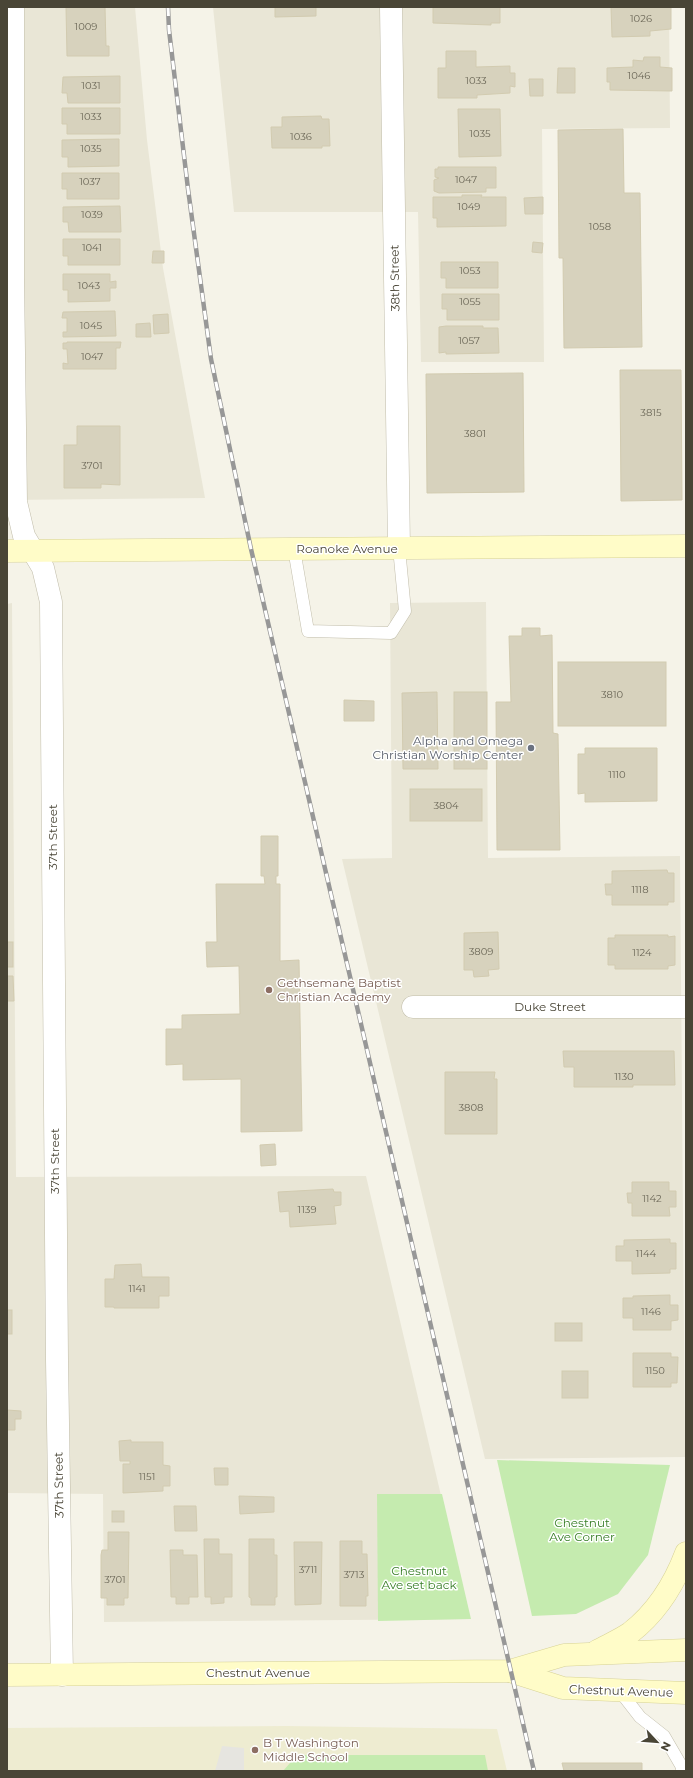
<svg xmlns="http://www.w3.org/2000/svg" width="693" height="1778" font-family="Montserrat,sans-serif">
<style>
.residential{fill:#e9e6d6}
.education{fill:#eeecd1}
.green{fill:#c5ebaf}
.parking{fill:#e6e5e0}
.building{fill:#d7d2bd;stroke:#d2cbb0}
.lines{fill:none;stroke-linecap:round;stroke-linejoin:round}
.lane-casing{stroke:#c1bdaa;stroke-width:13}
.street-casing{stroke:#c1bdaa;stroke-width:23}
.secondary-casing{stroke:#d7d296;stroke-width:23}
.lane{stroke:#fff;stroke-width:12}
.street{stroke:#fff;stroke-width:22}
.secondary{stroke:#fffcc8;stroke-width:22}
.rail-casing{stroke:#979797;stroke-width:4.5}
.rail{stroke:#fff;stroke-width:3;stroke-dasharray:9;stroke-linecap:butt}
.worship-dot{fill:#6b7280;stroke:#fff;stroke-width:1.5}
.education-dot{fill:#8d6e63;stroke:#fff;stroke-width:1.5}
.labels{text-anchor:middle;stroke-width:3;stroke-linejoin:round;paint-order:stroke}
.number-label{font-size:10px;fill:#6c6858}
.street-label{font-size:12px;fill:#494536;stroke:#fff}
.worship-label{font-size:12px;fill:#5b616d;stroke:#fff;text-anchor:end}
.education-label{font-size:12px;fill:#785e54;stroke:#fff;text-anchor:start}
.park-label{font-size:12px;fill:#377e26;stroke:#fff}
</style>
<rect width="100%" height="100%" fill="#f5f3e8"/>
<!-- residential -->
<g class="residential">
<polygon points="7,7 135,7 147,140 163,268 205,498 7,500"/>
<polygon points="213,7 669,7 670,128 542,129 544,362 421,362 418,212 234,212"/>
<polygon points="486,602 488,858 680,856 685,1457 485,1459 342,859 392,858 390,603"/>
<polygon points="12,603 16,1177 366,1176 470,1619 104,1622 103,1494 7,1493 7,604"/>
</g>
<!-- education -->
<polygon class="education" points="286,1726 497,1729 507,1771 7,1771 7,1728"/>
<!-- green -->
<g class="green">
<polygon points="497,1460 670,1465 648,1555 618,1594 576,1614 532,1616"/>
<polygon points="442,1494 471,1619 378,1621 377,1494"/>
<polygon points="297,1755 485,1755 488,1771 283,1771"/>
</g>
<!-- parking -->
<polygon class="parking" points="222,1746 244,1748 244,1771 215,1771"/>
<!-- building -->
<g class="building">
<polygon points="66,7 105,7 106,46 109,46 109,56 67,56"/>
<polygon points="275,7 316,7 316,16 275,17"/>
<polygon points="433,7 500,7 500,23 491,23 491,25 433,23"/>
<polygon points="611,7 671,7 671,29 650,31 650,36 612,37"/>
<polygon points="446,51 476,51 476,67 510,66 510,73 515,73 515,87 510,86 510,93 477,95 477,98 438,98 438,68 446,68"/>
<polygon points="644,57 660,57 660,67 672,68 672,91 610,90 610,82 607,82 607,68 633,67 633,60 643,61"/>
<polygon points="558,68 575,68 575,93 557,93"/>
<polygon points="120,76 120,103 68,103 67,93 62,93 63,77"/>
<polygon points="529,79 543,79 543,96 530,96"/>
<polygon points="62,108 120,108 120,134 67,134 67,124 62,124"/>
<polygon points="458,109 500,109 501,156 459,157"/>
<polygon points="321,116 322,119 329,119 330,146 322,146 322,148 272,148 271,127 282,127 282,117"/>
<polygon points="623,129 624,193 640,193 642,347 564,348 563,258 559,258 558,130"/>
<polygon points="119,139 119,166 68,167 68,157 62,157 62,140"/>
<polygon points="438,167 496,167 496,188 486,188 486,192 439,193 434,191 434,180 439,178 435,177 435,169 438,169"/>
<polygon points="62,173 119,173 119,199 67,199 67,189 62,189"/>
<polygon points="462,195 482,195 481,197 506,197 506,226 437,227 437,218 433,218 433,197 462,197"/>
<polygon points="543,197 543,214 525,214 524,198"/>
<polygon points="120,206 121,232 69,232 68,222 63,222 63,207"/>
<polygon points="63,239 120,239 120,265 68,265 68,256 63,256"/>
<polygon points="533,242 543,243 542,253 532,252"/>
<polygon points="153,251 164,251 164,263 152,263"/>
<polygon points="441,262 498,262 498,288 446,288 446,278 441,278"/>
<polygon points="63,274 110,274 110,282 116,281 116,288 110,288 110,301 68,302 68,290 63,290"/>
<polygon points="442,294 499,294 499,320 447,320 447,309 442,309"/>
<polygon points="115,311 116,336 63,337 63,332 67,332 67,318 62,318 63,312"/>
<polygon points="168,314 169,333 154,334 153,315"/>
<polygon points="150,323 151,337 136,337 136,324"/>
<polygon points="446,326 483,326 483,328 498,328 499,353 446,354 446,352 439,353 439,327"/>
<polygon points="67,342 121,342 120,348 116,348 116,369 63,369 63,363 68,364 67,349 63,349 63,343 67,343"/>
<polygon points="620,370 681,370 682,500 621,501"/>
<polygon points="523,373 524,492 427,493 426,374"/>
<polygon points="77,426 120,426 120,485 101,484 101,488 64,488 64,445 77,445"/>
<polygon points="522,628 540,628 540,636 552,635 553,733 558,734 560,850 497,850 496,702 511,702 509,636 522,636"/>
<rect x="558" y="662" width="108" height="64"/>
<polygon points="437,692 438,769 403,769 402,693"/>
<rect x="454" y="692" width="33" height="77"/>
<polygon points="344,700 374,701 374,721 344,721"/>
<polygon points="585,748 657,748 657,801 585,802 585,793 578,794 578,754 585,754"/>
<rect x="410" y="789" width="72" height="32"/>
<polygon points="261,836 278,836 278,876 276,876 276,884 280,884 280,961 299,960 302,1131 241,1132 241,1079 183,1080 183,1064 166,1065 166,1029 182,1029 182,1015 240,1014 239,966 207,967 206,942 217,942 216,884 265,884 264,876 261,876"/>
<polygon points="667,870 668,873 674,873 674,902 668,902 668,905 612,905 612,895 606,895 605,884 612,884 612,871"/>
<polygon points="498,932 499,969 488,970 489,976 474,977 473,970 464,970 464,933"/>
<polygon points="615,935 668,935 668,937 675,936 675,965 668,966 668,969 615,969 615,965 608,965 608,938 615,938"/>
<rect x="7" y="942" width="6" height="25"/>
<polygon points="7,976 13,976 14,1001 7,1001"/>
<polygon points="563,1051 674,1051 675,1085 633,1085 633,1087 574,1087 574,1067 564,1067"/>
<polygon points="445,1072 495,1072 494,1079 497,1079 497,1134 445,1134"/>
<polygon points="275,1144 276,1165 261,1166 260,1145"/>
<polygon points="632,1182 669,1182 669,1191 676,1191 676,1207 669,1207 670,1216 632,1216 632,1203 628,1203 627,1193 632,1193"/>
<polygon points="333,1189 334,1192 341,1192 341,1205 334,1206 336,1224 290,1227 289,1211 280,1212 278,1192"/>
<polygon points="670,1239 670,1243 676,1243 676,1269 670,1269 670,1273 632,1274 632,1261 616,1261 616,1246 624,1246 624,1240"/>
<polygon points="141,1264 142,1277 169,1277 169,1296 159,1296 159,1308 114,1308 114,1307 105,1307 105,1279 114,1279 115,1265"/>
<polygon points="670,1295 670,1305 678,1305 678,1320 671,1321 671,1330 633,1330 633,1318 623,1318 623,1298 633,1298 633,1296"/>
<rect x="7" y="1310" width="5" height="24"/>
<rect x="555" y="1323" width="27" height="18"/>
<polygon points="633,1353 671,1353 671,1357 678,1357 677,1383 671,1383 671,1387 633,1387"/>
<rect x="562" y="1371" width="26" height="27"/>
<polygon points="7,1410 21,1411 21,1419 15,1419 15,1430 7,1430"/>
<polygon points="131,1440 131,1442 163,1442 163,1465 170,1466 170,1486 163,1486 163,1491 123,1493 123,1464 130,1464 130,1461 120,1461 119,1441"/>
<polygon points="214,1468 228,1468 228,1485 215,1485"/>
<polygon points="239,1496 274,1497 274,1512 240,1514"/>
<polygon points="174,1506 196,1506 197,1531 175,1531"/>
<rect x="112" y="1511" width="12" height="11"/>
<polygon points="108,1532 129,1532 128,1598 124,1598 124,1605 107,1605 107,1598 101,1598 101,1555 102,1550 108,1550"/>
<polygon points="204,1539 219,1539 219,1554 232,1554 232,1597 224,1597 224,1603 211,1604 211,1597 205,1597"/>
<polygon points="249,1539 274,1539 274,1555 277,1555 277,1597 275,1597 275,1605 251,1605 251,1598 249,1597"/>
<polygon points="340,1541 362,1541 362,1554 367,1554 368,1596 366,1596 366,1606 340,1606"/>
<polygon points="294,1542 322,1542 321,1604 295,1605"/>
<polygon points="170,1550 183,1550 183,1555 197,1555 198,1597 189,1597 189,1604 176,1604 176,1597 171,1597"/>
<polygon points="562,1763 642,1763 642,1771 564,1771"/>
</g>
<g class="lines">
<defs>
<g id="lane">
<polyline points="294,549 308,631 391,633 405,611 399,548"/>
<polyline points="619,1690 640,1717 664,1736 682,1767 682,1771"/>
</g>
<g id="street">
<polyline points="13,7 13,278 16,502 24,536 43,568 51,602 57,1360 62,1675"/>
<polyline points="391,7 399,548"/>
<polyline points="413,1007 686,1007"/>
</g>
<g id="secondary">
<polyline points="7,551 686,546"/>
<path d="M 597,1651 C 608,1645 620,1640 630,1633 C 657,1612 674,1585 686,1553"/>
<polyline points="510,1671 563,1688 686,1693"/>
<polyline points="7,1675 510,1671 564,1655 686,1650"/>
</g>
</defs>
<!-- lane casing -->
<use href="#lane" class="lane-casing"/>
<!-- street casing -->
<use href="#street" class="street-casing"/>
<!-- secondary casing -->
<use href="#secondary" class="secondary-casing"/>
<!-- lane -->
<use href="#lane" class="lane"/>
<!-- street -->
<use href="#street" class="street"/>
<!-- secondary -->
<use href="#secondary" class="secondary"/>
<defs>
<polyline id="rail" points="168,7 169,30 188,189 211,359 251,549 534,1771"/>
</defs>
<!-- rail casing -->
<use href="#rail" class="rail-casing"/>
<!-- rail -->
<use href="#rail" class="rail"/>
</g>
<!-- markers -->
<circle class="worship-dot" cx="531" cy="748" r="4"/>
<g class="education-dot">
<circle cx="269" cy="990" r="4"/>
<circle cx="255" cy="1750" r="4"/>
</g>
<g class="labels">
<!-- number labels -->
<g class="number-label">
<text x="641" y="22">1026</text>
<text x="86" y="30">1009</text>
<text x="639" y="79">1046</text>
<text x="476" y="84">1033</text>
<text x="91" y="89">1031</text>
<text x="91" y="120">1033</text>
<text x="480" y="137">1035</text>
<text x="301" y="140">1036</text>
<text x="91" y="152">1035</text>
<text x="466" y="183">1047</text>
<text x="90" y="185">1037</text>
<text x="469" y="210">1049</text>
<text x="92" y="218">1039</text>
<text x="600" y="230">1058</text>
<text x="92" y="251">1041</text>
<text x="470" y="274">1053</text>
<text x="89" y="289">1043</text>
<text x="470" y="305">1055</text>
<text x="91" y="329">1045</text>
<text x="469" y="344">1057</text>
<text x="92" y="360">1047</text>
<text x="651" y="416">3815</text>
<text x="475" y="437">3801</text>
<text x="92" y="469">3701</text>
<text x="612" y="698">3810</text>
<text x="617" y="778">1110</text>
<text x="446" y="809">3804</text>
<text x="640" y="893">1118</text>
<text x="481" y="955">3809</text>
<text x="642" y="956">1124</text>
<text x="624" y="1080">1130</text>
<text x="471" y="1111">3808</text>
<text x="652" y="1202">1142</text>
<text x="307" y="1213">1139</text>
<text x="646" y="1257">1144</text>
<text x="137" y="1292">1141</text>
<text x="651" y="1315">1146</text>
<text x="655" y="1374">1150</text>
<text x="147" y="1480">1151</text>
<text x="308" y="1573">3711</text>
<text x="354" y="1578">3713</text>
<text x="115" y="1583">3701</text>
</g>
<!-- street labels -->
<g class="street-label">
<text transform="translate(395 278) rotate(-91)" y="4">38th Street</text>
<text x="347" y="553">Roanoke Avenue</text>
<text transform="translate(53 837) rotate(-90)" y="4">37th Street</text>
<text x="550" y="1011">Duke Street</text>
<text transform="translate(55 1161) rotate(-90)" y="4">37th Street</text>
<text transform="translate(59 1485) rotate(-91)" y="4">37th Street</text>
<text x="258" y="1677">Chestnut Avenue</text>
<text transform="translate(621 1691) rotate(2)" y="4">Chestnut Avenue</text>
</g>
<!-- worship labels -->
<g class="worship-label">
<text x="523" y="745">Alpha and Omega<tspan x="523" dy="14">Christian Worship Center</tspan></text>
</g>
<!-- education labels -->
<g class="education-label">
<text x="277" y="987">Gethsemane Baptist<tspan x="277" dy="14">Christian Academy</tspan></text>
<text x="263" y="1747">B T Washington<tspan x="263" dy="14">Middle School</tspan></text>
</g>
<!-- park labels -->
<g class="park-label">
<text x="582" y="1527">Chestnut<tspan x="582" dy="14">Ave Corner</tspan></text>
<text x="419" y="1575">Chestnut<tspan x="419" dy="14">Ave set back</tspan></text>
</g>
</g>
<!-- border -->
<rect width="693" height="1778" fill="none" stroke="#494536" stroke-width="16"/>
<!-- north arrow -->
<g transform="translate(657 1742) rotate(116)" stroke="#ffffff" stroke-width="3" paint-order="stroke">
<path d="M0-3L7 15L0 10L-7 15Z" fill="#494536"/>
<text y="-6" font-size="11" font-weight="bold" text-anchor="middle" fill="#494536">N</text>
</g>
</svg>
